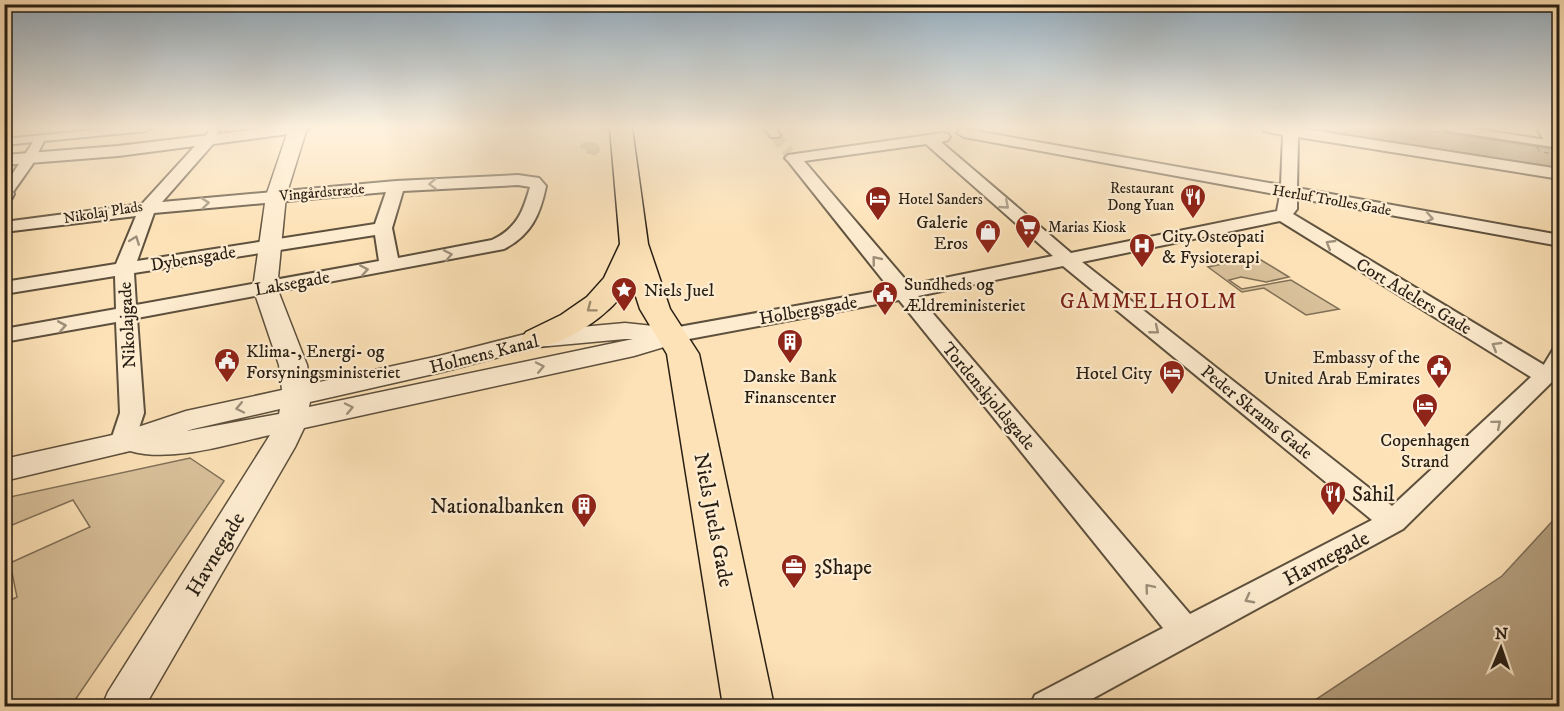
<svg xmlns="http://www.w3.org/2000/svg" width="1564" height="711" font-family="'IM FELL DW Pica',serif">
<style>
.green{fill:#d9c19b;stroke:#807058;stroke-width:1.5}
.water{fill:#b5a080;stroke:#7d6c55;stroke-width:1.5}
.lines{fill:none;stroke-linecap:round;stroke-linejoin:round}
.ferry{stroke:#594c3a;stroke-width:1.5;stroke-dasharray:5 4.5;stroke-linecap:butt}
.pedestrian-tunnel{stroke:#d2bb96;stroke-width:12;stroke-dasharray:12 6;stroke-linecap:butt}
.pedestrian-casing{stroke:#5d503d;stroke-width:4}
.minor-casing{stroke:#5d503d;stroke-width:4}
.tertiary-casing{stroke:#5d503d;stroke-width:3}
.primary-casing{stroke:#281f14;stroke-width:3}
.pedestrian{fill:#feecd0;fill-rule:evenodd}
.minor{fill:#feecd0;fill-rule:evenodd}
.tertiary{fill:#feecd0;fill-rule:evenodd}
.primary{fill:#fde2b7;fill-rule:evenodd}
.oneway{stroke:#9e907b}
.oneway2{stroke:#9d8a6e}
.labels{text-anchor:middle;stroke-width:4.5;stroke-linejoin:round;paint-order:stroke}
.far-poi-label{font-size:15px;fill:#281f14;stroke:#feecd0;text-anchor:start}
.far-street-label{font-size:15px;fill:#281f14;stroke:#feecd0}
.poi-label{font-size:18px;fill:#281f14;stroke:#feecd0;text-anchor:start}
.street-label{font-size:18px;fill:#281f14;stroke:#feecd0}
.quarter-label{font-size:21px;letter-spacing:1.5px;fill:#7a1f14;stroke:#feecd0}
.near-poi-label{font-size:21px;fill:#281f14;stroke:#feecd0;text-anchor:start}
.near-street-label{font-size:21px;fill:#281f14;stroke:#feecd0}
</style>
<rect width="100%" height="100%" fill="#fde2b7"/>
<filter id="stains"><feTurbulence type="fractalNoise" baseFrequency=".00333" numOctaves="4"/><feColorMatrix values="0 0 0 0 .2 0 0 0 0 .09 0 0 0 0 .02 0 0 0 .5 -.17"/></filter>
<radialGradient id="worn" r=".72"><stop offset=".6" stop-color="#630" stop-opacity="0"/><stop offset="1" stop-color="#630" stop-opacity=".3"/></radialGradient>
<!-- green -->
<g class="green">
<polygon points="1256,257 1289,277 1266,282 1241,277 1229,280 1242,289 1291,280 1339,309 1306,315 1264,288 1242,292 1208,267"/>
<polygon points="190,458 224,481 71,706 5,706 5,603 17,597 10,563 90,527 73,500 5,528 5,498"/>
</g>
<!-- water -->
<g class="water">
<polygon points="1301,128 1412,128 1559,150 1559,168"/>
<polygon points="1559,514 1559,706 1306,706 1502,576"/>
</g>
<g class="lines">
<!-- ferry -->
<polyline class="ferry" points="1537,147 1539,151 1560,156"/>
<!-- pedestrian-tunnel -->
<g class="pedestrian-tunnel">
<polyline points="775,135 789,153"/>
<polygon points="586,148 593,148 594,149 586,150"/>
</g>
<defs>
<g id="pedestrian">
<polygon points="114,128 151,128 146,131 44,141 32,165 8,199 4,200 4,187 33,142 4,145 4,139"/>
<polygon points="210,128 220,128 213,141 209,142 204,139"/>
<polygon points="764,128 775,128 780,135 779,137 771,137"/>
<polygon points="1443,128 1469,128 1560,142 1560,148 1448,131"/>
<path d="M 1560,346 C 1560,360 1560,368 1552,380 L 1540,380 L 1537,376 L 1554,348 Z"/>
</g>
<g id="minor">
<path d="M 268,128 L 310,128 L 303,132 L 213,144 L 162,202 L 396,181 L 518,175 L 539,178 L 546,186 C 540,215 531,235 504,249 L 137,318 L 144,413 L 132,449 L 123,452 L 114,449 L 110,443 L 120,413 L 116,322 L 4,342 L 4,329 L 116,309 L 115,276 L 4,294 L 4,282 L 116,264 L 136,216 L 4,232 L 4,222 L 142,204 L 195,146 L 118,156 L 4,165 L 4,155 L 118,146 ZM 518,185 L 530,187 C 523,212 517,228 492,240 L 398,258 L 392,228 L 403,191 ZM 386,192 L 375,224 L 137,261 L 154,213 ZM 375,235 L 379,261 L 136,305 L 134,273 Z"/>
<path d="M 1262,128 L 1297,128 L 1560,169 L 1560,179 L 1298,137 L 1297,188 L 1560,235 L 1560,246 L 1297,198 L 1297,209 L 1293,214 L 1554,371 L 1558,376 L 1403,529 L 1079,706 L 1030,706 L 1035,695 L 1163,628 L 899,300 L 673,342 L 665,340 L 662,335 L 665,330 L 673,328 L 890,289 L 788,161 L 785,158 L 788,155 L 943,133 L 948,134 L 950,137 L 948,140 L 941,142 L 1071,253 L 1277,211 L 1280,195 L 964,137 L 957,133 L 959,130 L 964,129 L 1281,185 L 1283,135 L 1264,131 ZM 926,144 L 1053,256 L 910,285 L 804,161 ZM 1280,221 L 1531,377 L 1392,506 L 1082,262 ZM 1063,266 L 1372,520 L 1190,614 L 918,296 Z"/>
<polygon points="1537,128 1551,128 1559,143 1557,146 1547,146"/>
<polygon points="4,189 12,190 14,194 12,198 4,199"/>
</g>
<path id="tertiary" d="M 289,128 L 307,128 L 286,196 L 277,288 L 307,365 L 310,384 L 439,356 L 537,331 L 625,323 L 682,329 L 686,335 L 682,341 L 667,342 L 664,347 L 634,356 L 304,428 L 295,447 L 145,706 L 102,706 L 108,692 L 270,435 C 230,444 171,463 130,451 L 4,481 L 4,459 L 117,434 L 186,411 L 282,390 L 279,365 L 253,288 L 266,196 ZM 625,339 L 633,339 L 309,407 L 310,402 L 442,372 L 538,347 ZM 280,409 L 279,414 L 187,431 L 193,429 Z"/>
<path id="primary" d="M 610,128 L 632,128 L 648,244 L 670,309 L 699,354 L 774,706 L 723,706 L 667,354 L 640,309 L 631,281 C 624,291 618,302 608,310 C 590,327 550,352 526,346 L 521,339 L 526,332 L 561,315 L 587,297 L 604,278 L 620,244 Z"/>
</defs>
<!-- pedestrian casing -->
<use href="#pedestrian" class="pedestrian-casing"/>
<!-- minor casing -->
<use href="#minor" class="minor-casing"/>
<!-- tertiary casing -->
<use href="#tertiary" class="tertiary-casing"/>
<!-- primary casing -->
<use href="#primary" class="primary-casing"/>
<!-- pedestrian -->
<use href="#pedestrian" class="pedestrian"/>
<!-- minor -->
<use href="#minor" class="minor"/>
<!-- tertiary -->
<use href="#tertiary" class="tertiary"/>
<!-- primary -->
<use href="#primary" class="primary"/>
</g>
<!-- one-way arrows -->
<defs><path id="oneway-chevron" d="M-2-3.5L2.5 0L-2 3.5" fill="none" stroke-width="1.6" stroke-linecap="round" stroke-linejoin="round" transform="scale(1.5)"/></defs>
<g class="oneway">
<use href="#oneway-chevron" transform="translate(433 184) rotate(178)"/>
<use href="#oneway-chevron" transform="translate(205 203) rotate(-6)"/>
<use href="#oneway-chevron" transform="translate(1005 205) rotate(41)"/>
<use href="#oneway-chevron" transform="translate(1429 218) rotate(10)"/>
<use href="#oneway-chevron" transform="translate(135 240) rotate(-69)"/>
<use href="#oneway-chevron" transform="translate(1330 244) rotate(-149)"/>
<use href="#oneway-chevron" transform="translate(448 255) rotate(-11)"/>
<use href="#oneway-chevron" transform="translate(876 260) rotate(-129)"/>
<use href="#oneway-chevron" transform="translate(364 270) rotate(-10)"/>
<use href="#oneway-chevron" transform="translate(62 326) rotate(-10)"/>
<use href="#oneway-chevron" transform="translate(1155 330) rotate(39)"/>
<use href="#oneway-chevron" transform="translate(1496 346) rotate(-149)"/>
<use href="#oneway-chevron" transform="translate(540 367) rotate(-12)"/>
<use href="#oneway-chevron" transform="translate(240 408) rotate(168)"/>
<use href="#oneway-chevron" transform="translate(349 408) rotate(-12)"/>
<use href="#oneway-chevron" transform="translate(1497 424) rotate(-40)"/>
<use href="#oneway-chevron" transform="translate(1149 588) rotate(-130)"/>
<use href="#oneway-chevron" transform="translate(1249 599) rotate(152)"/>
</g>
<use class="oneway2" href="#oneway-chevron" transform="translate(591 308) rotate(143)"/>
<!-- sky -->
<linearGradient id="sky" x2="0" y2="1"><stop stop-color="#93acbe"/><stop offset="0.56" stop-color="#fef2df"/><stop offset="1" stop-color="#fef2df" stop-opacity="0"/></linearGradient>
<rect width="1564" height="228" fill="url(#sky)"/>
<!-- icons -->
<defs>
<symbol id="restaurant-pin" viewBox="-11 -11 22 30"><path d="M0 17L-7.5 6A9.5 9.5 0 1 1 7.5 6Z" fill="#8f2418" stroke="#feecd0"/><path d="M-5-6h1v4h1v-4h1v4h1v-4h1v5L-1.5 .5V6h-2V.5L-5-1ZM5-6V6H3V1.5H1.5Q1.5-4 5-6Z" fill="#fff"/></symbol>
<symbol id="hotel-pin" viewBox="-11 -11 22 30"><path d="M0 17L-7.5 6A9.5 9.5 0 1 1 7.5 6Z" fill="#8f2418" stroke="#feecd0"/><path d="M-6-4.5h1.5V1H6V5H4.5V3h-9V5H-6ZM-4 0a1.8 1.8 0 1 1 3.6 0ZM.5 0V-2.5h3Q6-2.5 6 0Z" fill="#fff"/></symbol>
<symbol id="supermarket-pin" viewBox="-11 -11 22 30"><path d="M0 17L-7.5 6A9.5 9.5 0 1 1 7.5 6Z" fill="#8f2418" stroke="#feecd0"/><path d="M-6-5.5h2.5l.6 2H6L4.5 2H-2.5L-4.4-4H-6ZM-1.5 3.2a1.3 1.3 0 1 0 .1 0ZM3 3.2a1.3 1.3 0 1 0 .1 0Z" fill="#fff"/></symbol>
<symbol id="shop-pin" viewBox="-11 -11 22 30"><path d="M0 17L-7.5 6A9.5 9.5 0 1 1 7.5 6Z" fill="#8f2418" stroke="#feecd0"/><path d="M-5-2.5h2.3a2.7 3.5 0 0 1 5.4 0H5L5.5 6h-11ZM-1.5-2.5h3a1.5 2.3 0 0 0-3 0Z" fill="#fff"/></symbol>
<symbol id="hospital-pin" viewBox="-11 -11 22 30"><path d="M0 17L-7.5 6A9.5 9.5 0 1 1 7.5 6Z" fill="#8f2418" stroke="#feecd0"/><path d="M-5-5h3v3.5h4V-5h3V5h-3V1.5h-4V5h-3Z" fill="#fff"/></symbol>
<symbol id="sight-pin" viewBox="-11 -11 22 30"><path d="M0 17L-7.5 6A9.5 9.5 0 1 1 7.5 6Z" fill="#8f2418" stroke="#feecd0"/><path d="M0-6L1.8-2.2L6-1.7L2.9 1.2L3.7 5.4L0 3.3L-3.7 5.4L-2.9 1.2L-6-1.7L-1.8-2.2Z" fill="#fff"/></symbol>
<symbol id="civic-pin" viewBox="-11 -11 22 30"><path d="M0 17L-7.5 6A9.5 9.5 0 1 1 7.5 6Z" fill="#8f2418" stroke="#feecd0"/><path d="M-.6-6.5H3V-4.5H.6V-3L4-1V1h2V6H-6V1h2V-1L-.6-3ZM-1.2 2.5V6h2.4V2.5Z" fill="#fff"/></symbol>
<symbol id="building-pin" viewBox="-11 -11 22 30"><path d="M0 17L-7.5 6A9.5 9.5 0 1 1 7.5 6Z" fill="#8f2418" stroke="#feecd0"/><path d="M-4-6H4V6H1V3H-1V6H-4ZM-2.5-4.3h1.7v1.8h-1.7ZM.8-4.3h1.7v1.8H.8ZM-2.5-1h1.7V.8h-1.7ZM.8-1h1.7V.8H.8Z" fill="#fff"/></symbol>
<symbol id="office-pin" viewBox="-11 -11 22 30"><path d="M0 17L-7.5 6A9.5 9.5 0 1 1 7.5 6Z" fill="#8f2418" stroke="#feecd0"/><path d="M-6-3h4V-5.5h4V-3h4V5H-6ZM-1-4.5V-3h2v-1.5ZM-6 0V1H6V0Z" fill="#fff"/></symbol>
</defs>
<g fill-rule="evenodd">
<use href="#restaurant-pin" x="1178" y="182" width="30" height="40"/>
<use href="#hotel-pin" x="863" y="184" width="30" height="40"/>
<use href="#supermarket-pin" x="1013" y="212" width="30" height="40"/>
<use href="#shop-pin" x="973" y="217" width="30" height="40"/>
<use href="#hospital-pin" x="1127" y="231" width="30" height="40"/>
<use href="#sight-pin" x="609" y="275" width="30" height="40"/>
<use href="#civic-pin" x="870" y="279" width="30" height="40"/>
<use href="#building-pin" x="775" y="327" width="30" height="40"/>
<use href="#civic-pin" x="212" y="346" width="30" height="40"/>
<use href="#civic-pin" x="1424" y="352" width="30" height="40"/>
<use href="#hotel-pin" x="1157" y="358" width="30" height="40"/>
<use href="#hotel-pin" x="1410" y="391" width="30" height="40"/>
<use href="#restaurant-pin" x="1318" y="479" width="30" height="40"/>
<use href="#building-pin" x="569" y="491" width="30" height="40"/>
<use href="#office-pin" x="779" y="552" width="30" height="40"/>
</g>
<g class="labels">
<!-- far-poi labels -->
<g class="far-poi-label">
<text x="1174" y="193" text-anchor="end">Restaurant<tspan x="1174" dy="17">Dong Yuan</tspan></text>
<text x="898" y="204">Hotel Sanders</text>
<text x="1048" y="232">Marias Kiosk</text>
</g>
<!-- far-street labels -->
<g class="far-street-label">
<text transform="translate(322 192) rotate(-5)" y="5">Vingårdstræde</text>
<text transform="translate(1332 200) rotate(10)" y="5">Herluf Trolles Gade</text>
<text transform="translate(103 212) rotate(-9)" y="5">Nikolaj Plads</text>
</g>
<!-- poi labels -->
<g class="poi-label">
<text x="968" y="228" text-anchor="end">Galerie<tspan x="968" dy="21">Eros</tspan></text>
<text x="1162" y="242">City Osteopati<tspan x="1162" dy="21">&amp; Fysioterapi</tspan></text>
<text x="904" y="290">Sundheds og<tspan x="904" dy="21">Ældreministeriet</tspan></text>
<text x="644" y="296">Niels Juel</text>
<text x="246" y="357">Klima-, Energi- og<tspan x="246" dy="21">Forsyningsministeriet</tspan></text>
<text x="1420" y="363" text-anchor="end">Embassy of the<tspan x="1420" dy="21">United Arab Emirates</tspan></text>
<text x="1152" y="379" text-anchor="end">Hotel City</text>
<text x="790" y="382" text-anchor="middle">Danske Bank<tspan x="790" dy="21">Finanscenter</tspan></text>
<text x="1425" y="446" text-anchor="middle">Copenhagen<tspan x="1425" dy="21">Strand</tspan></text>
</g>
<!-- street labels -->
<g class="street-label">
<text transform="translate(193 258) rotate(-9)" y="6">Dybensgade</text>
<text transform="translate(292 283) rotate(-10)" y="6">Laksegade</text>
<text transform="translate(1414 296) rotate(31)" y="6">Cort Adelers Gade</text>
<text transform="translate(808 310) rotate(-10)" y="6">Holbergsgade</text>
<text transform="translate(127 325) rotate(-93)" y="6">Nikolajgade</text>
<text transform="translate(484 354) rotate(-14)" y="6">Holmens Kanal</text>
<text transform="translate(989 396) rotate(50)" y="6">Tordenskjoldsgade</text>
<text transform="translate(1257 412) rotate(39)" y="6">Peder Skrams Gade</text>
</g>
<!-- quarter labels -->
<g class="quarter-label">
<text x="1149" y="308">GAMMELHOLM</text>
</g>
<!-- near-poi labels -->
<g class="near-poi-label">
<text x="1352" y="501">Sahil</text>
<text x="564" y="513" text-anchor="end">Nationalbanken</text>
<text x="814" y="574">3Shape</text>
</g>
<!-- near-street labels -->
<g class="near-street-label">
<text transform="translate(714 520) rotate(79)" y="7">Niels Juels Gade</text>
<text transform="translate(215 554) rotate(-59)" y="7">Havnegade</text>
<text transform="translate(1326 558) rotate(-28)" y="7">Havnegade</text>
</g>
</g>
<!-- margin -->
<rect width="1564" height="711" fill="none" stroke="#fde2b7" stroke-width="24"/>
<rect x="6" y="6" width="1552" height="699" fill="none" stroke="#281f14" stroke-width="3"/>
<rect x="12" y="12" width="1540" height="687" fill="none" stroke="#281f14" stroke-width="1.5"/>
<!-- north arrow -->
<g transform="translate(1501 648) rotate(2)" stroke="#feecd0" stroke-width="4.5" paint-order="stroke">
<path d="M0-4.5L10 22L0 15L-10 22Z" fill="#281f14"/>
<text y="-9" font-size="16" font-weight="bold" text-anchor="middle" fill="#281f14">N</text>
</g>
<rect width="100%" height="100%" filter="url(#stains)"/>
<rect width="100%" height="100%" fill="url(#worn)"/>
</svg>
